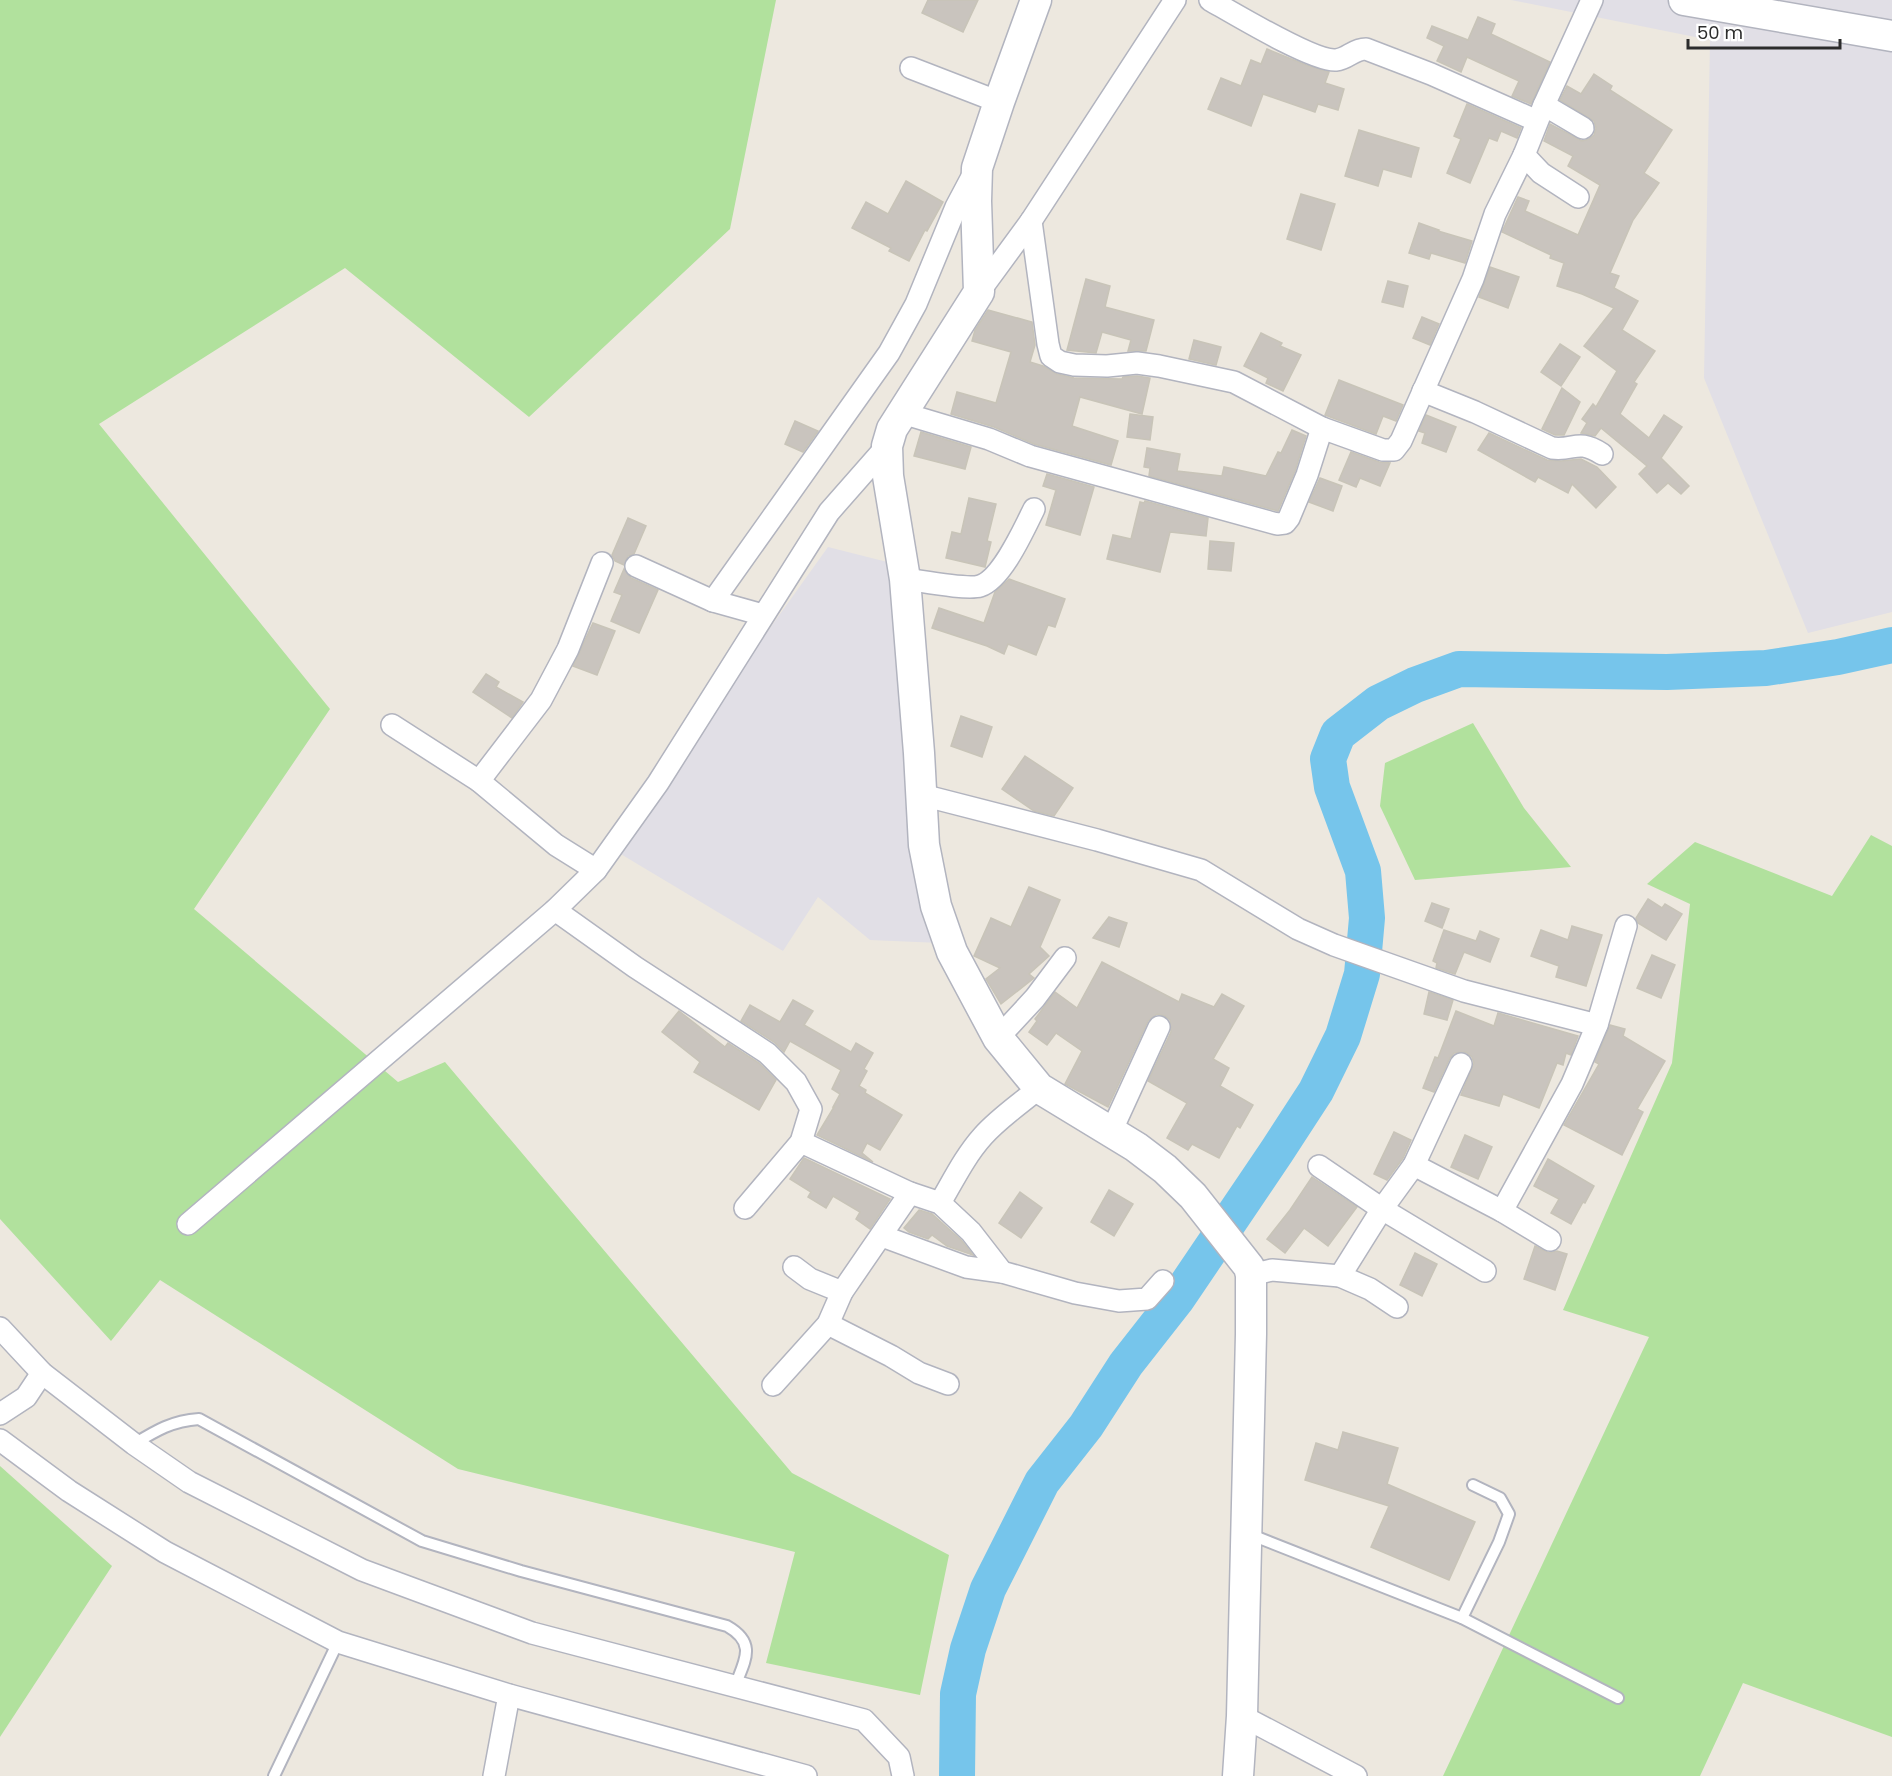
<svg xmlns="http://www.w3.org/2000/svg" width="1892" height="1776" font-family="Poppins,sans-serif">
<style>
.industrial{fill:#e1dfe6}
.green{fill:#b1e19d}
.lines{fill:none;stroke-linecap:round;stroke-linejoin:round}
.river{stroke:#76c5eb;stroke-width:36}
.building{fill:#c9c4be;stroke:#c8c4b8;stroke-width:1.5}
.lane-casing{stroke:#b2b4bf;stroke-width:14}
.street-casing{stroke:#b2b4bf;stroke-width:24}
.secondary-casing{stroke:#b2b4bf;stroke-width:33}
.lane{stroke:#fff;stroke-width:10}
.street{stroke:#fff;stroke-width:21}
.secondary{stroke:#fff;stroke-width:30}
</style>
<rect width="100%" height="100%" fill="#ede8df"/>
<!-- industrial -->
<g class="industrial">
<polygon points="1511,0 1892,0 1892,612 1808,633 1704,378 1710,40"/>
<polygon points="828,547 907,567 940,943 870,940 818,897 783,951 619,853 722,695"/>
</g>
<!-- green -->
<g class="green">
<polygon points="0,0 776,0 730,229 529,417 345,268 99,424 330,709 194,909 398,1082 445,1062 792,1473 949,1555 920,1695 766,1663 795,1552 458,1469 160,1280 111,1341 0,1219"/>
<polygon points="1473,723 1524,808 1571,867 1415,880 1380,806 1385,763"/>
<polygon points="1871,835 1892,846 1892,1737 1743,1683 1700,1776 1443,1776 1649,1337 1563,1310 1672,1063 1690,904 1647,884 1695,842 1832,896"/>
<polygon points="0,1466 112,1566 0,1737"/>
</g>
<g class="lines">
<!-- river -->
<polyline class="river" points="957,1776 958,1694 968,1649 988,1589 1042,1482 1086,1426 1126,1364 1177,1299 1277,1151 1316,1091 1343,1036 1362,974 1367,918 1363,871 1332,787 1328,759 1338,734 1378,703 1415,685 1459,669 1667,672 1766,668 1838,657 1892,645"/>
</g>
<!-- building -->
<g class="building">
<polygon points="928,0 978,0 963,32 922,13"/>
<polygon points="1478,17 1495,24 1491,34 1550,62 1531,104 1512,96 1519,81 1467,57 1461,72 1437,61 1444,46 1427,38 1432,26 1468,40"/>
<polygon points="1267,49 1306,65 1329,72 1325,83 1344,89 1338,110 1318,104 1315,112 1263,94 1251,126 1208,109 1221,78 1241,86 1251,60 1261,64"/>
<polygon points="1594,74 1612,86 1610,90 1672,130 1644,173 1659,183 1633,220 1610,273 1619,276 1614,288 1638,301 1622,330 1655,351 1634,382 1637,384 1620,414 1649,438 1664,415 1682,427 1661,458 1689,486 1681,494 1668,483 1657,493 1639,474 1647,466 1601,428 1595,436 1581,433 1587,423 1582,419 1593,404 1596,407 1617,371 1584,346 1614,308 1582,294 1557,286 1564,263 1550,258 1551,255 1502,232 1518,197 1529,201 1525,211 1578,235 1600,185 1568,166 1573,156 1544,141 1550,124 1582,141 1589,139 1594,135 1596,128 1594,121 1560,100 1567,86 1581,94"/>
<polygon points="1467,104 1521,128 1517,138 1501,131 1497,141 1489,138 1470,183 1447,173 1461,139 1454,136"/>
<polygon points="1359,130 1419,148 1411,177 1383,169 1378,186 1345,176"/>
<polygon points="906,181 943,202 927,231 925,230 909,261 889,251 891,248 852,228 866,202 888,214"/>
<polygon points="1301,194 1335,204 1321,250 1287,239"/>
<polygon points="1419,223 1439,230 1438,231 1472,241 1465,263 1431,253 1429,259 1409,253"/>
<polygon points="1490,267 1519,277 1508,308 1479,297"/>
<polygon points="1086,279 1110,286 1105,307 1154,320 1146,351 1128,351 1131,340 1102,332 1096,353 1067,350"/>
<polygon points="1388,281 1408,286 1403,307 1382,302"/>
<polygon points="988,310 1032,322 1035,345 1030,362 1043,366 1057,374 1074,378 1122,379 1123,377 1137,376 1150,378 1142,414 1080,397 1072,426 1118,441 1111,465 1034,444 994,427 951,414 957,392 996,403 1011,352 972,341 975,330"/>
<polygon points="1422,317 1439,324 1430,345 1413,338"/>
<polygon points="1261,333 1282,343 1280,346 1301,355 1283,391 1266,383 1268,378 1244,366"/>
<polygon points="1194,340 1221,347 1216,365 1189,359"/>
<polygon points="1560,344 1580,357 1561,386 1541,372"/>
<polygon points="1339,380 1403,405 1396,421 1383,416 1376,434 1325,415"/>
<polygon points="1562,388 1580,402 1564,435 1555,435 1542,429"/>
<polygon points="1130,414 1153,417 1150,440 1127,437"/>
<polygon points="1426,415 1456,427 1446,452 1422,443 1425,433 1419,431"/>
<polygon points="795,421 818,431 803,452 785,444"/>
<polygon points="1292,430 1306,436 1295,471 1278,511 1149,476 1150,468 1144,467 1147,448 1180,454 1177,471 1222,476 1224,467 1266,476 1278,452 1281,453"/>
<polygon points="921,432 971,447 965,469 914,456"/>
<polygon points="1489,433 1547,460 1561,461 1581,459 1597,467 1616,487 1596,508 1572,484 1568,493 1538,477 1535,482 1478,450"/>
<polygon points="1351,452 1379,462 1390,463 1380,486 1360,478 1356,487 1339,480"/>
<polygon points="1047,474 1094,487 1080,535 1046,525 1056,490 1043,486"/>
<polygon points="1320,478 1342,486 1333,511 1309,502"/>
<polygon points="969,498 996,504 987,541 991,542 985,567 946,558 952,532 961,534"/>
<polygon points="1145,501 1208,518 1206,536 1170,532 1160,572 1107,559 1113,535 1131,539 1140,502 1144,503"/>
<polygon points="628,518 646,526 634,554 628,556 624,565 615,561 612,555"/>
<polygon points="1210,541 1234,543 1231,571 1208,569"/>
<polygon points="624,569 631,578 658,590 639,633 611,621 622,595 614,592"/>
<polygon points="1009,579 1065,599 1055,627 1048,625 1036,655 1008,644 1004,654 987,646 932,628 939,608 984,623 995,592"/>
<polygon points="593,623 615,631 597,675 573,666"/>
<polygon points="486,674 499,682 496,687 523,702 512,718 473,692"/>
<polygon points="961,716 992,727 982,757 951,746"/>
<polygon points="1025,756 1073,788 1054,816 1034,811 1002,789"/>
<polygon points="1029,887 1060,900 1040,947 1049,956 1029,974 1034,978 1001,1004 986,979 1000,968 974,956 991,918 1011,927"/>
<polygon points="1648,899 1662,908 1665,904 1682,914 1666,940 1638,923 1636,918"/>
<polygon points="1432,903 1449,909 1442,928 1425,921"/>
<polygon points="1109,917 1127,923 1119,947 1093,938"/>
<polygon points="1572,926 1602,935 1586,986 1556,977 1559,966 1531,956 1541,930 1568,940"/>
<polygon points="1444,930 1476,941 1480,931 1499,939 1490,962 1464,952 1455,974 1436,968 1437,963 1433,961"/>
<polygon points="1652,955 1675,965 1661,998 1637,988"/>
<polygon points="1102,962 1179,1002 1182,994 1214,1007 1222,994 1244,1006 1213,1059 1229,1068 1220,1086 1253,1105 1240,1128 1237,1126 1219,1158 1192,1144 1188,1150 1167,1138 1187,1103 1148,1081 1171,1032 1170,1020 1165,1016 1157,1014 1148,1021 1108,1107 1065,1084 1082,1051 1056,1033 1047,1045 1029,1032 1037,1021 1035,1019 1055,992 1077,1008"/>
<polygon points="1429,992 1453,1000 1447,1020 1424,1014"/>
<polygon points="793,1000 813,1011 804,1025 851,1052 856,1043 873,1053 864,1069 867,1071 859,1086 866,1090 865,1093 902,1115 880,1150 867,1143 862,1153 873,1162 817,1135 834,1107 833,1107 840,1094 832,1089 841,1070 790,1041 784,1052 774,1042 741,1021 750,1005 780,1022"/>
<polygon points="679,1011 725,1047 728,1043 759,1063 776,1080 759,1110 694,1072 700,1062 662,1032"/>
<polygon points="1456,1011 1494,1026 1498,1013 1578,1036 1571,1055 1566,1053 1563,1065 1557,1063 1539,1108 1503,1094 1499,1106 1461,1095 1474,1063 1472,1057 1466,1052 1454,1053 1450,1058 1434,1092 1423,1088 1435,1057 1438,1058"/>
<polygon points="1610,1025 1625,1029 1623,1036 1665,1061 1637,1109 1643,1112 1622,1155 1564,1125 1599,1064 1595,1062"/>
<polygon points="1394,1132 1411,1140 1403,1158 1387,1180 1374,1174"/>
<polygon points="1465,1135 1492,1147 1478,1179 1451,1167"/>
<polygon points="804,1158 890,1199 870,1229 856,1219 860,1212 833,1196 826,1208 808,1197 811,1192 790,1179"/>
<polygon points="1548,1159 1594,1186 1585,1203 1583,1202 1571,1224 1551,1213 1559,1199 1534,1186"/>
<polygon points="1312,1177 1357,1207 1328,1246 1304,1228 1285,1253 1267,1239 1290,1210"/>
<polygon points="1109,1190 1133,1204 1114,1236 1091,1222"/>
<polygon points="1020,1192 1042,1208 1021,1238 999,1223"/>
<polygon points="919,1210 932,1214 962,1241 973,1255 947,1246 932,1235 928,1239 909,1232 904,1228"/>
<polygon points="1535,1246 1549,1253 1557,1251 1567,1254 1555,1290 1524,1279"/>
<polygon points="1415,1253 1437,1264 1422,1296 1400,1285"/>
<polygon points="1343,1432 1398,1448 1387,1484 1475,1522 1449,1580 1371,1547 1389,1506 1305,1480 1316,1443 1338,1450"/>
</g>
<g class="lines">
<defs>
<g id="lane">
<path d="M 134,1444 C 157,1430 172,1421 199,1419 L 422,1541 L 521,1571 L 727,1626 C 757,1643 745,1660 735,1686"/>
<polyline points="1249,1534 1462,1618 1618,1698"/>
<polyline points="1462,1618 1499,1542 1509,1514 1500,1498 1473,1485"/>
<polyline points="274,1776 338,1642"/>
</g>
<g id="street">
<path d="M 1210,0 C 1233,13 1314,62 1336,60 C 1348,59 1353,49 1366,49 L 1431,74 L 1537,121"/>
<polyline points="911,68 999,102"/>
<polyline points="1544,105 1583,128"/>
<polyline points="1524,155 1541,173 1578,197"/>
<polyline points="1031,221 1048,344 1051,356 1060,362 1074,365 1107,366 1137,363 1159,366 1234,382 1322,428 1383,450 1394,450 1401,441 1473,279 1495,214 1524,155 1544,105 1592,0"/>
<polyline points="979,292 1031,221 1175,0"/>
<path d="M 1423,391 L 1475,412 L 1552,448 C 1575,451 1577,438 1602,454"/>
<polyline points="902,413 989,439 1030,456 1277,524 1285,523 1289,518 1307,475 1322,428"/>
<polyline points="636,566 713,601 763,615"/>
<path d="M 905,579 C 921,581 967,590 980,586 C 1002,579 1024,529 1034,509"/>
<polyline points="713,601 889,353 916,304 956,207 974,173"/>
<polyline points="392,725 479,781 556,845 596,870"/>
<polyline points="479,781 541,700 568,649 602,563"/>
<polyline points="922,795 1097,840 1201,870 1298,929 1334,945 1464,991 1597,1025"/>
<polyline points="555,910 635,967 767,1053 796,1082 811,1109 801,1142 745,1208"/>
<polyline points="998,1038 1035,998 1065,958"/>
<polyline points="1111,1132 1159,1027"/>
<polyline points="801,1142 910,1193 940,1203 971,1232 1002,1272 1075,1293 1119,1301 1147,1299 1163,1281"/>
<polyline points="1414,1165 1502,1211 1550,1240"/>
<polyline points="1319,1166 1382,1209 1485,1271"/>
<path d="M 940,1203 C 953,1181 965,1156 983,1136 C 999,1118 1020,1104 1039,1088"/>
<polyline points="1502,1211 1572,1084 1597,1025 1626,926"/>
<polyline points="188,1224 555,910 596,870 658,783 829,512 887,446"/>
<polyline points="882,1236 966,1267 1002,1272"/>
<polyline points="794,1267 810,1279 842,1292"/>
<polyline points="1251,1275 1272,1270 1340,1276 1370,1289 1397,1307"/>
<polyline points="1340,1276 1382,1209 1414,1165 1461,1064"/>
<polyline points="828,1324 891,1356 919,1373 948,1384"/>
<polyline points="0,1328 42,1373 134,1444 189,1482 362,1570 532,1633 864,1720 899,1757 903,1776"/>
<polyline points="773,1385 828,1324 842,1292 910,1193"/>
<polyline points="0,1414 26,1397 42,1373"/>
<polyline points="0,1440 69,1491 165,1552 338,1642 509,1695 806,1776"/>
<polyline points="1242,1716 1356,1776"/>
<polyline points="494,1776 509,1695"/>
</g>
<g id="secondary">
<polyline points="1036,0 999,102 977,168 976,201 979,292 892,429 887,446 888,476 905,579 919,753 924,845 936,906 952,952 998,1038 1039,1088 1136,1147 1165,1169 1193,1196 1249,1267 1251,1275 1251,1334 1242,1716 1238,1776"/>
<polyline points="1684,0 1892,36"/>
</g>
</defs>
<!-- lane casing -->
<use href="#lane" class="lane-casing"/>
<!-- street casing -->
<use href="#street" class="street-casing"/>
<!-- secondary casing -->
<use href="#secondary" class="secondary-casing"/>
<!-- lane -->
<use href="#lane" class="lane"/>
<!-- street -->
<use href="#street" class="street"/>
<!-- secondary -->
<use href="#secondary" class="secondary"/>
</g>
<!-- scale -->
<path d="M1688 39v9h152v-9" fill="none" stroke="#2c2c2c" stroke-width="3"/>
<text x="1697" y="39" font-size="18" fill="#2c2c2c" stroke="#ffffff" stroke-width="4.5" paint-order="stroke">50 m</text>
</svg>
